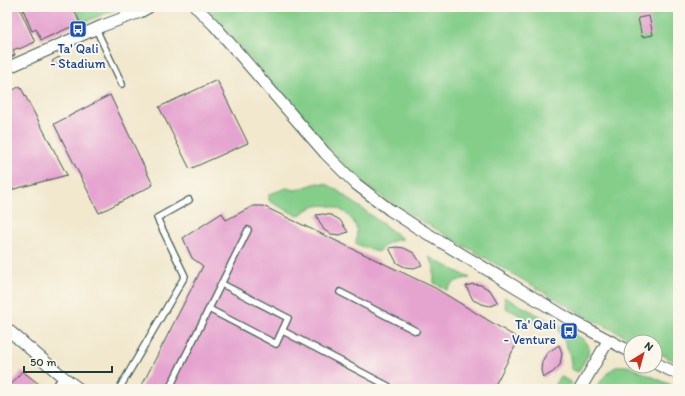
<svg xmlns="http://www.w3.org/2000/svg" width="685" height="396" font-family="Itim,sans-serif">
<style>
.green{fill:#84ce8a;stroke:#52865f}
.building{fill:#e5a3cf}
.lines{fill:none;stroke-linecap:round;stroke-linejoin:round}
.service-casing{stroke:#3e574b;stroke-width:8}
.minor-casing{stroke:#3e574b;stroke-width:13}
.service{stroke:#fff;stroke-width:5.5}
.minor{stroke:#fff;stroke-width:11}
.labels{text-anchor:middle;stroke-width:4;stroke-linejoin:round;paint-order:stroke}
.transit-label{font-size:13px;fill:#164399;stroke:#fbf7ec}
</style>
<rect width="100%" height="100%" fill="#fbf7ec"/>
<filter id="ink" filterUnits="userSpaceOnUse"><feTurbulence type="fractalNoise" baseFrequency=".025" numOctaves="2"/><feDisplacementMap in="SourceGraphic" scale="8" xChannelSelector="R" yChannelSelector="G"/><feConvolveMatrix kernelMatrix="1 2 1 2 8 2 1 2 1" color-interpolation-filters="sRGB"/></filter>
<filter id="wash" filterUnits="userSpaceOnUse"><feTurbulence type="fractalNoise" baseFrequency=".012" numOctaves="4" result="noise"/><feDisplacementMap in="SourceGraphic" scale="16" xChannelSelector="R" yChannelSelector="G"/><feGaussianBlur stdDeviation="0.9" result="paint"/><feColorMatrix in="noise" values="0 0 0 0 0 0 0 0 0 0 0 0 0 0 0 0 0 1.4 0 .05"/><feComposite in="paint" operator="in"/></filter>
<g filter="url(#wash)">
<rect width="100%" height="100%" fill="#f1e8ce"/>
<!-- green -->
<g class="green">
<polygon points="75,7 122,7 82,23"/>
<polygon points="212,7 678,7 678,363 655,351 655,342 637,342 585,316 396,206 369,188 337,158 208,10"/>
<path d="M 317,183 L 326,184 L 334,188 L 403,239 C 392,240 385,244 378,252 L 356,244 C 356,240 357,235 357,231 C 354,214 333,202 317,206 C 310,207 304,212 298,216 L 269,201 L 269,194 L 287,188 L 295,190 L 299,189 Z"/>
<path d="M 429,257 L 470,278 C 459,279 454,281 447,290 L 434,283 L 434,266 Z"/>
<polygon points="504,297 548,320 543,328 506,308"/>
<path d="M 551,319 L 581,338 L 587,343 L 589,348 L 588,355 L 578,372 L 571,369 C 572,350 561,334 551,319 Z"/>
<path d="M 618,366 L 628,366 L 678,388 L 678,389 L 596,389 C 603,378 607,371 618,366 Z"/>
<polygon points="560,376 572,383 568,389 552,389"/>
</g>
<g id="blocks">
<!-- building -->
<g class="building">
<polygon points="7,7 19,7 35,42 19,49 18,48 13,50 15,55 7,59"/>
<polygon points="22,7 73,7 80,23 41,40 36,29 32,31"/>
<polygon points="649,16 653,35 642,37 638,18"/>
<polygon points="59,57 62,62 55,66 52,61"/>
<polygon points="217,80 248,143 190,169 159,107"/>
<polygon points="20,86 67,175 7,191 7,94"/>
<polygon points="110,95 153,185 99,213 54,124"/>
<polygon points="253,206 263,206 435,288 519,339 493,389 140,389 203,266 192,258 183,238 222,213 226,220"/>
<polygon points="323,214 331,215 340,220 348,232 340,235 331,234 324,230 316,215"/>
<polygon points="397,247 404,248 414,253 422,265 414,268 405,267 397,263 389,248"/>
<polygon points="473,284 481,285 490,290 498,303 490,306 482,304 473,300 466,286"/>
<polygon points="559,345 562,353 560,365 553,372 543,378 541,370 542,362 544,358 547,353"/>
<polygon points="22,371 43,387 41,389 8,389"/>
</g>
</g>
</g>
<g filter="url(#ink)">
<use href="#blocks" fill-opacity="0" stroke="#3e574b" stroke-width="1"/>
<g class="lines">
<defs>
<g id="service">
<polyline points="96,29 122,84"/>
<polyline points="340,292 416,331"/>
<polyline points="209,309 276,344 288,318 222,284"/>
<polyline points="283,331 388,386"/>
<polyline points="53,389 63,377"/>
<polyline points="119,389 185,276 157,218 189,200"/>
<polyline points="169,389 248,230"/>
</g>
<g id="minor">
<polyline points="196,7 214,25 325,153 356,184 390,210 418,228 569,319 631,352"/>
<polyline points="7,68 102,26 140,12 149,7"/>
<polyline points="7,329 63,377 79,389"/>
<polyline points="655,363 678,374"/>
<polyline points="580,389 608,341"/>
</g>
</defs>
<!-- service casing -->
<use href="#service" class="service-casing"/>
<!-- minor casing -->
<use href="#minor" class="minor-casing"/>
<!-- service -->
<use href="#service" class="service"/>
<!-- minor -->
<use href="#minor" class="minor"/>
</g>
</g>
<!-- icons -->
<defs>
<symbol id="bus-square" viewBox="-11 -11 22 22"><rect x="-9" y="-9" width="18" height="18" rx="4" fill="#1a4fb4" stroke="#fbf7ec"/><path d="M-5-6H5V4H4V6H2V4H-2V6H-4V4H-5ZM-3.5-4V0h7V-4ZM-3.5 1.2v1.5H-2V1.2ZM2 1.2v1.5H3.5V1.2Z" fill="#fff"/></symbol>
</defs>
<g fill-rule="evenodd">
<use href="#bus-square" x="68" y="19" width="20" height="20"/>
<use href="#bus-square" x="559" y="321" width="20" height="20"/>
</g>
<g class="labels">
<!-- transit labels -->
<g class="transit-label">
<text x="78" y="53">Ta' Qali<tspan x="78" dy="15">- Stadium</tspan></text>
<text x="556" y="329" text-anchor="end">Ta' Qali<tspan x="556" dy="15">- Venture</tspan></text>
</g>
</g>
<!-- margin -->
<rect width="685" height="396" fill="none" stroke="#fbf7ec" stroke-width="24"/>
<!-- north arrow -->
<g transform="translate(643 354) rotate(37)"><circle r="19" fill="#fbf7ec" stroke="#a3ada2"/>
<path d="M0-3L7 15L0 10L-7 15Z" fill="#c8321e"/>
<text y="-6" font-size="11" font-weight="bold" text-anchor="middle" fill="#1f3d34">N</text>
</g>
<!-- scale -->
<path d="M24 366v6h88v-6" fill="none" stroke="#1f3d34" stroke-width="2"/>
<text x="30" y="366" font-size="12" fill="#1f3d34" stroke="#fbf7ec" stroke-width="3" paint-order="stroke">50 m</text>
</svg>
